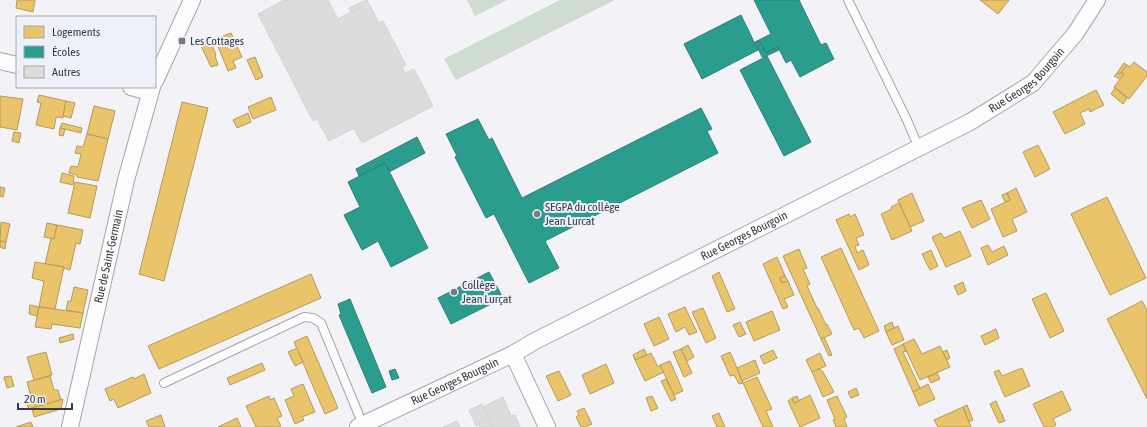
<svg xmlns="http://www.w3.org/2000/svg" width="1147" height="427" font-family="'Asap Condensed',sans-serif">
<style>
.green{fill:#ceddd0}
.homes{fill:#e9c46a;stroke:#b49b5d}
.schools{fill:#2a9d8f;stroke:#2f7f77}
.building{fill:#dddcdc;stroke:#d4d3d4}
.lines{fill:none;stroke-linecap:round;stroke-linejoin:round}
.lane-casing{stroke:#a6a6a9;stroke-width:10}
.street-casing{stroke:#a6a6a9;stroke-width:18}
.lane{stroke:#fdfdfe;stroke-width:8}
.street{stroke:#fdfdfe;stroke-width:16}
.poi-dot{fill:#7a7a7f;stroke:#eff1fa;stroke-width:1.5}
.labels{text-anchor:middle;stroke-width:4;stroke-linejoin:round;paint-order:stroke}
.poi-label{font-size:12px;fill:#3a3a3e;stroke:#eff1fa;text-anchor:start}
.street-label{font-size:12px;fill:#3a3a3e;stroke:#eff1fa}
</style>
<rect width="100%" height="100%" fill="#f2f2f7"/>
<!-- green -->
<g class="green">
<polygon points="467,0 507,0 475,16"/>
<polygon points="560,0 615,0 456,80 444,59"/>
</g>
<!-- homes -->
<g class="homes">
<polygon points="17,0 35,0 33,12 16,8"/>
<polygon points="980,0 1009,0 998,14"/>
<polygon points="231,33 242,57 233,61 236,68 228,71 215,39"/>
<polygon points="211,42 216,55 215,56 218,65 211,67 201,46"/>
<polygon points="255,57 263,77 256,80 247,60"/>
<polygon points="1134,62 1147,72 1147,76 1129,99 1114,87 1124,74 1121,72 1127,65 1130,67"/>
<polygon points="1124,63 1127,65 1120,74 1117,73"/>
<polygon points="1121,72 1124,74 1120,79 1114,76 1117,73 1120,74"/>
<polygon points="1115,88 1127,98 1123,104 1111,94"/>
<polygon points="1096,90 1104,105 1090,112 1089,109 1080,113 1085,124 1065,134 1053,112"/>
<polygon points="39,95 66,101 63,118 56,117 54,129 36,125 41,103 37,102"/>
<polygon points="0,96 23,99 17,130 0,127"/>
<polygon points="271,97 276,110 253,119 248,107"/>
<polygon points="66,101 75,103 71,118 63,116"/>
<polygon points="182,102 208,108 164,281 139,274"/>
<polygon points="94,106 115,111 108,139 87,134"/>
<polygon points="248,113 251,122 237,128 233,120"/>
<polygon points="62,123 82,128 81,133 60,128"/>
<polygon points="60,128 65,129 63,136 59,135"/>
<polygon points="14,132 21,133 19,143 12,141"/>
<polygon points="87,134 108,139 98,181 77,177 77,175 69,173 71,166 78,167 81,154 75,153 77,146 83,147"/>
<polygon points="1038,145 1050,169 1035,177 1023,152"/>
<polygon points="62,173 74,176 73,185 60,182"/>
<polygon points="75,182 97,186 90,218 68,213"/>
<polygon points="0,187 5,188 3,197 0,196"/>
<polygon points="1016,188 1027,212 1012,219 1017,231 1003,237 991,209 1010,200 1007,193"/>
<polygon points="912,193 924,221 910,227 898,200"/>
<polygon points="1007,193 1010,200 1005,202 1002,195"/>
<polygon points="1107,197 1146,278 1110,295 1071,214"/>
<polygon points="981,200 990,219 972,228 962,208"/>
<polygon points="899,203 912,231 892,240 881,214 892,209 891,207"/>
<polygon points="849,214 850,217 855,214 864,235 856,238 859,245 855,246 857,253 863,250 869,265 859,270 836,220"/>
<polygon points="1,222 10,224 6,242 0,241"/>
<polygon points="47,223 57,225 54,239 44,237"/>
<polygon points="57,225 83,230 80,244 76,243 70,270 63,268 64,267 45,264 51,238 54,239"/>
<polygon points="960,231 971,256 946,267 932,237 941,233 944,238"/>
<polygon points="0,241 6,242 5,249 0,247"/>
<polygon points="988,245 992,252 1004,246 1008,255 988,265 981,248"/>
<polygon points="841,248 879,331 864,338 859,328 854,330 821,257"/>
<polygon points="799,249 807,268 803,269 810,284 807,286 817,308 818,308 826,325 827,324 832,334 821,339 783,256"/>
<polygon points="931,250 938,266 930,270 922,254"/>
<polygon points="777,257 785,276 780,278 782,283 788,281 794,295 784,299 788,307 783,309 763,264"/>
<polygon points="35,262 64,267 55,309 39,307 44,281 32,278"/>
<polygon points="719,272 735,309 727,312 712,276"/>
<polygon points="311,274 321,298 159,369 148,346"/>
<polygon points="785,276 788,281 782,283 780,278"/>
<polygon points="963,282 966,291 958,295 954,286"/>
<polygon points="74,287 88,290 83,313 66,310 68,301 71,301"/>
<polygon points="1046,293 1064,331 1050,338 1032,299"/>
<polygon points="1142,301 1147,310 1147,399 1107,319"/>
<polygon points="30,305 39,307 37,316 29,314"/>
<polygon points="39,307 83,313 80,328 52,324 51,329 35,327"/>
<polygon points="685,307 697,332 689,335 685,327 676,332 668,314"/>
<polygon points="703,308 716,338 706,343 692,312"/>
<polygon points="772,311 780,330 754,341 746,322"/>
<polygon points="659,317 669,339 654,346 644,324"/>
<polygon points="740,322 746,334 739,337 733,325"/>
<polygon points="892,322 894,328 886,332 884,326"/>
<polygon points="898,326 904,340 892,345 886,332"/>
<polygon points="996,329 999,338 985,345 981,336"/>
<polygon points="73,334 74,339 60,343 59,338"/>
<polygon points="307,336 338,408 325,414 294,342"/>
<polygon points="824,337 832,355 829,356 821,339"/>
<polygon points="914,339 922,354 940,346 950,367 920,380 903,344"/>
<polygon points="903,344 906,351 903,352 920,388 913,392 894,349"/>
<polygon points="688,345 694,357 687,361 681,349"/>
<polygon points="297,348 303,362 295,366 288,352"/>
<polygon points="644,349 647,355 635,360 633,355"/>
<polygon points="681,349 692,373 684,377 673,352"/>
<polygon points="773,350 777,358 764,364 760,356"/>
<polygon points="947,350 950,358 947,360 943,352"/>
<polygon points="46,352 52,375 34,380 27,357"/>
<polygon points="730,352 737,368 743,383 739,384 734,375 730,376 721,356"/>
<polygon points="651,353 658,367 660,365 664,372 645,381 635,360"/>
<polygon points="820,353 826,366 812,372 806,360"/>
<polygon points="755,360 760,373 742,381 737,368"/>
<polygon points="670,361 683,391 674,395 660,365"/>
<polygon points="262,363 265,370 230,385 227,378"/>
<polygon points="606,364 614,383 590,394 582,375"/>
<polygon points="1022,368 1030,386 1005,397 994,372 999,370 1002,376"/>
<polygon points="819,369 823,372 834,392 823,397 812,372"/>
<polygon points="559,371 571,395 558,401 546,376"/>
<polygon points="937,373 940,379 931,383 928,377"/>
<polygon points="144,374 151,393 118,408 114,399 110,401 105,389 133,377 134,379"/>
<polygon points="11,376 14,386 7,388 4,377"/>
<polygon points="50,376 54,390 58,390 61,400 29,409 25,399 31,397 27,382"/>
<polygon points="757,377 772,409 766,411 773,427 763,427 743,383"/>
<polygon points="666,379 676,399 671,401 661,381"/>
<polygon points="303,384 315,412 302,417 304,420 295,424 285,400 294,396 291,389"/>
<polygon points="928,384 935,399 919,406 913,392"/>
<polygon points="856,388 859,395 851,398 848,392"/>
<polygon points="1062,391 1071,410 1053,419 1056,425 1052,427 1044,427 1033,404"/>
<polygon points="810,395 820,418 800,427 788,401 792,398 794,403"/>
<polygon points="269,396 270,400 274,398 282,416 277,418 281,426 277,427 256,427 246,406"/>
<polygon points="652,396 658,408 651,411 646,398"/>
<polygon points="797,396 799,401 794,403 792,398"/>
<polygon points="837,396 847,417 844,419 847,427 836,427 833,420 835,419 827,400"/>
<polygon points="63,399 61,409 34,417 32,408"/>
<polygon points="996,401 1005,421 999,423 990,404"/>
<polygon points="967,405 973,420 969,422 963,407"/>
<polygon points="963,407 971,427 938,427 934,420"/>
<polygon points="584,408 592,424 584,427 581,427 576,417 579,415 577,411"/>
<polygon points="719,413 725,427 717,427 712,416"/>
<polygon points="161,415 165,427 149,427 146,421"/>
<polygon points="237,418 241,427 218,427"/>
<polygon points="31,422 33,427 16,427"/>
</g>
<!-- schools -->
<g class="schools">
<polygon points="754,0 799,0 821,45 826,43 834,59 800,77 791,60 786,63 778,47 766,53 759,40 771,34"/>
<polygon points="741,15 758,50 702,79 684,44"/>
<polygon points="759,40 766,53 778,47 779,50 764,57 762,57 755,42"/>
<polygon points="767,56 811,142 784,156 740,70"/>
<polygon points="701,108 712,129 707,131 718,153 545,241 559,268 529,283 494,214 486,218 455,157 457,156 446,134 478,119 489,140 492,138 522,198"/>
<polygon points="417,137 425,153 389,172 385,163 359,176 356,169"/>
<polygon points="385,163 428,248 391,267 378,241 362,250 344,215 360,207 348,182"/>
<polygon points="489,272 503,298 451,324 438,298"/>
<polygon points="350,299 386,387 372,393 339,315 341,314 338,304"/>
<polygon points="395,369 399,378 392,380 389,371"/>
</g>
<!-- building -->
<g class="building">
<polygon points="284,0 328,0 338,19 359,8 357,4 367,0 379,23 383,21 406,65 402,67 405,73 414,69 433,106 362,143 354,128 329,141 317,119 313,121 258,14"/>
<polygon points="357,4 359,8 351,12 349,8"/>
<polygon points="503,397 511,416 515,415 520,427 492,427 483,407"/>
<polygon points="482,404 483,407 492,427 480,427 479,425 476,426 469,410"/>
<polygon points="457,421 460,427 443,427"/>
</g>
<g class="lines">
<defs>
<g id="lane">
<polyline points="848,0 906,118 919,148"/>
<polyline points="164,383 304,317 313,318 321,323 363,425"/>
</g>
<g id="street">
<polyline points="0,61 17,65"/>
<polyline points="155,81 192,0"/>
<polyline points="131,87 150,92"/>
<polyline points="513,354 547,427"/>
<path id="s1" d="M 70,427 L 126,180 L 152,87"/>
<path id="s2" d="M 358,427 L 513,354 L 535,341 L 970,122 L 1033,83 L 1075,34 L 1097,0"/>
</g>
</defs>
<!-- lane casing -->
<use href="#lane" class="lane-casing"/>
<!-- street casing -->
<use href="#street" class="street-casing"/>
<!-- lane -->
<use href="#lane" class="lane"/>
<!-- street -->
<use href="#street" class="street"/>
</g>
<!-- markers -->
<g class="poi-dot">
<rect x="178" y="37" width="8" height="8" rx="2"/>
<circle cx="537" cy="214" r="4"/>
<circle cx="454" cy="292" r="4"/>
</g>
<g class="labels">
<!-- poi labels -->
<g class="poi-label">
<text x="190" y="45">Les Cottages</text>
<text x="545" y="211">SEGPA du collège<tspan x="545" dy="14">Jean Lurcat</tspan></text>
<text x="462" y="289">Collège<tspan x="462" dy="14">Jean Lurçat</tspan></text>
</g>
<!-- street labels -->
<g class="street-label">
<text dy="4" stroke="none"><textPath href="#s2" startOffset="755">Rue Georges Bourgoin</textPath></text>
<text dy="4" stroke="none"><textPath href="#s2" startOffset="431">Rue Georges Bourgoin</textPath></text>
<text dy="4" stroke="none"><textPath href="#s1" startOffset="175">Rue de Saint-Germain</textPath></text>
<text dy="4" stroke="none"><textPath href="#s2" startOffset="107">Rue Georges Bourgoin</textPath></text>
</g>
</g>
<!-- legend -->
<rect x="16" y="16" width="140" height="72" fill="#eff1fa" stroke="#a7a8af"/>
<rect x="24" y="26" width="20" height="12" fill="#e9c46a" stroke="#a7a8af"/>
<text x="52" y="36" font-size="12" fill="#3a3a3e">Logements</text>
<rect x="24" y="46" width="20" height="12" fill="#2a9d8f" stroke="#a7a8af"/>
<text x="52" y="56" font-size="12" fill="#3a3a3e">Écoles</text>
<rect x="24" y="66" width="20" height="12" fill="#dddcdc" stroke="#a7a8af"/>
<text x="52" y="76" font-size="12" fill="#3a3a3e">Autres</text>
<!-- scale -->
<path d="M18 403v6h54v-6" fill="none" stroke="#3a3a3e" stroke-width="2"/>
<text x="24" y="403" font-size="12" fill="#3a3a3e" stroke="#eff1fa" stroke-width="3" paint-order="stroke">20 m</text>
</svg>
